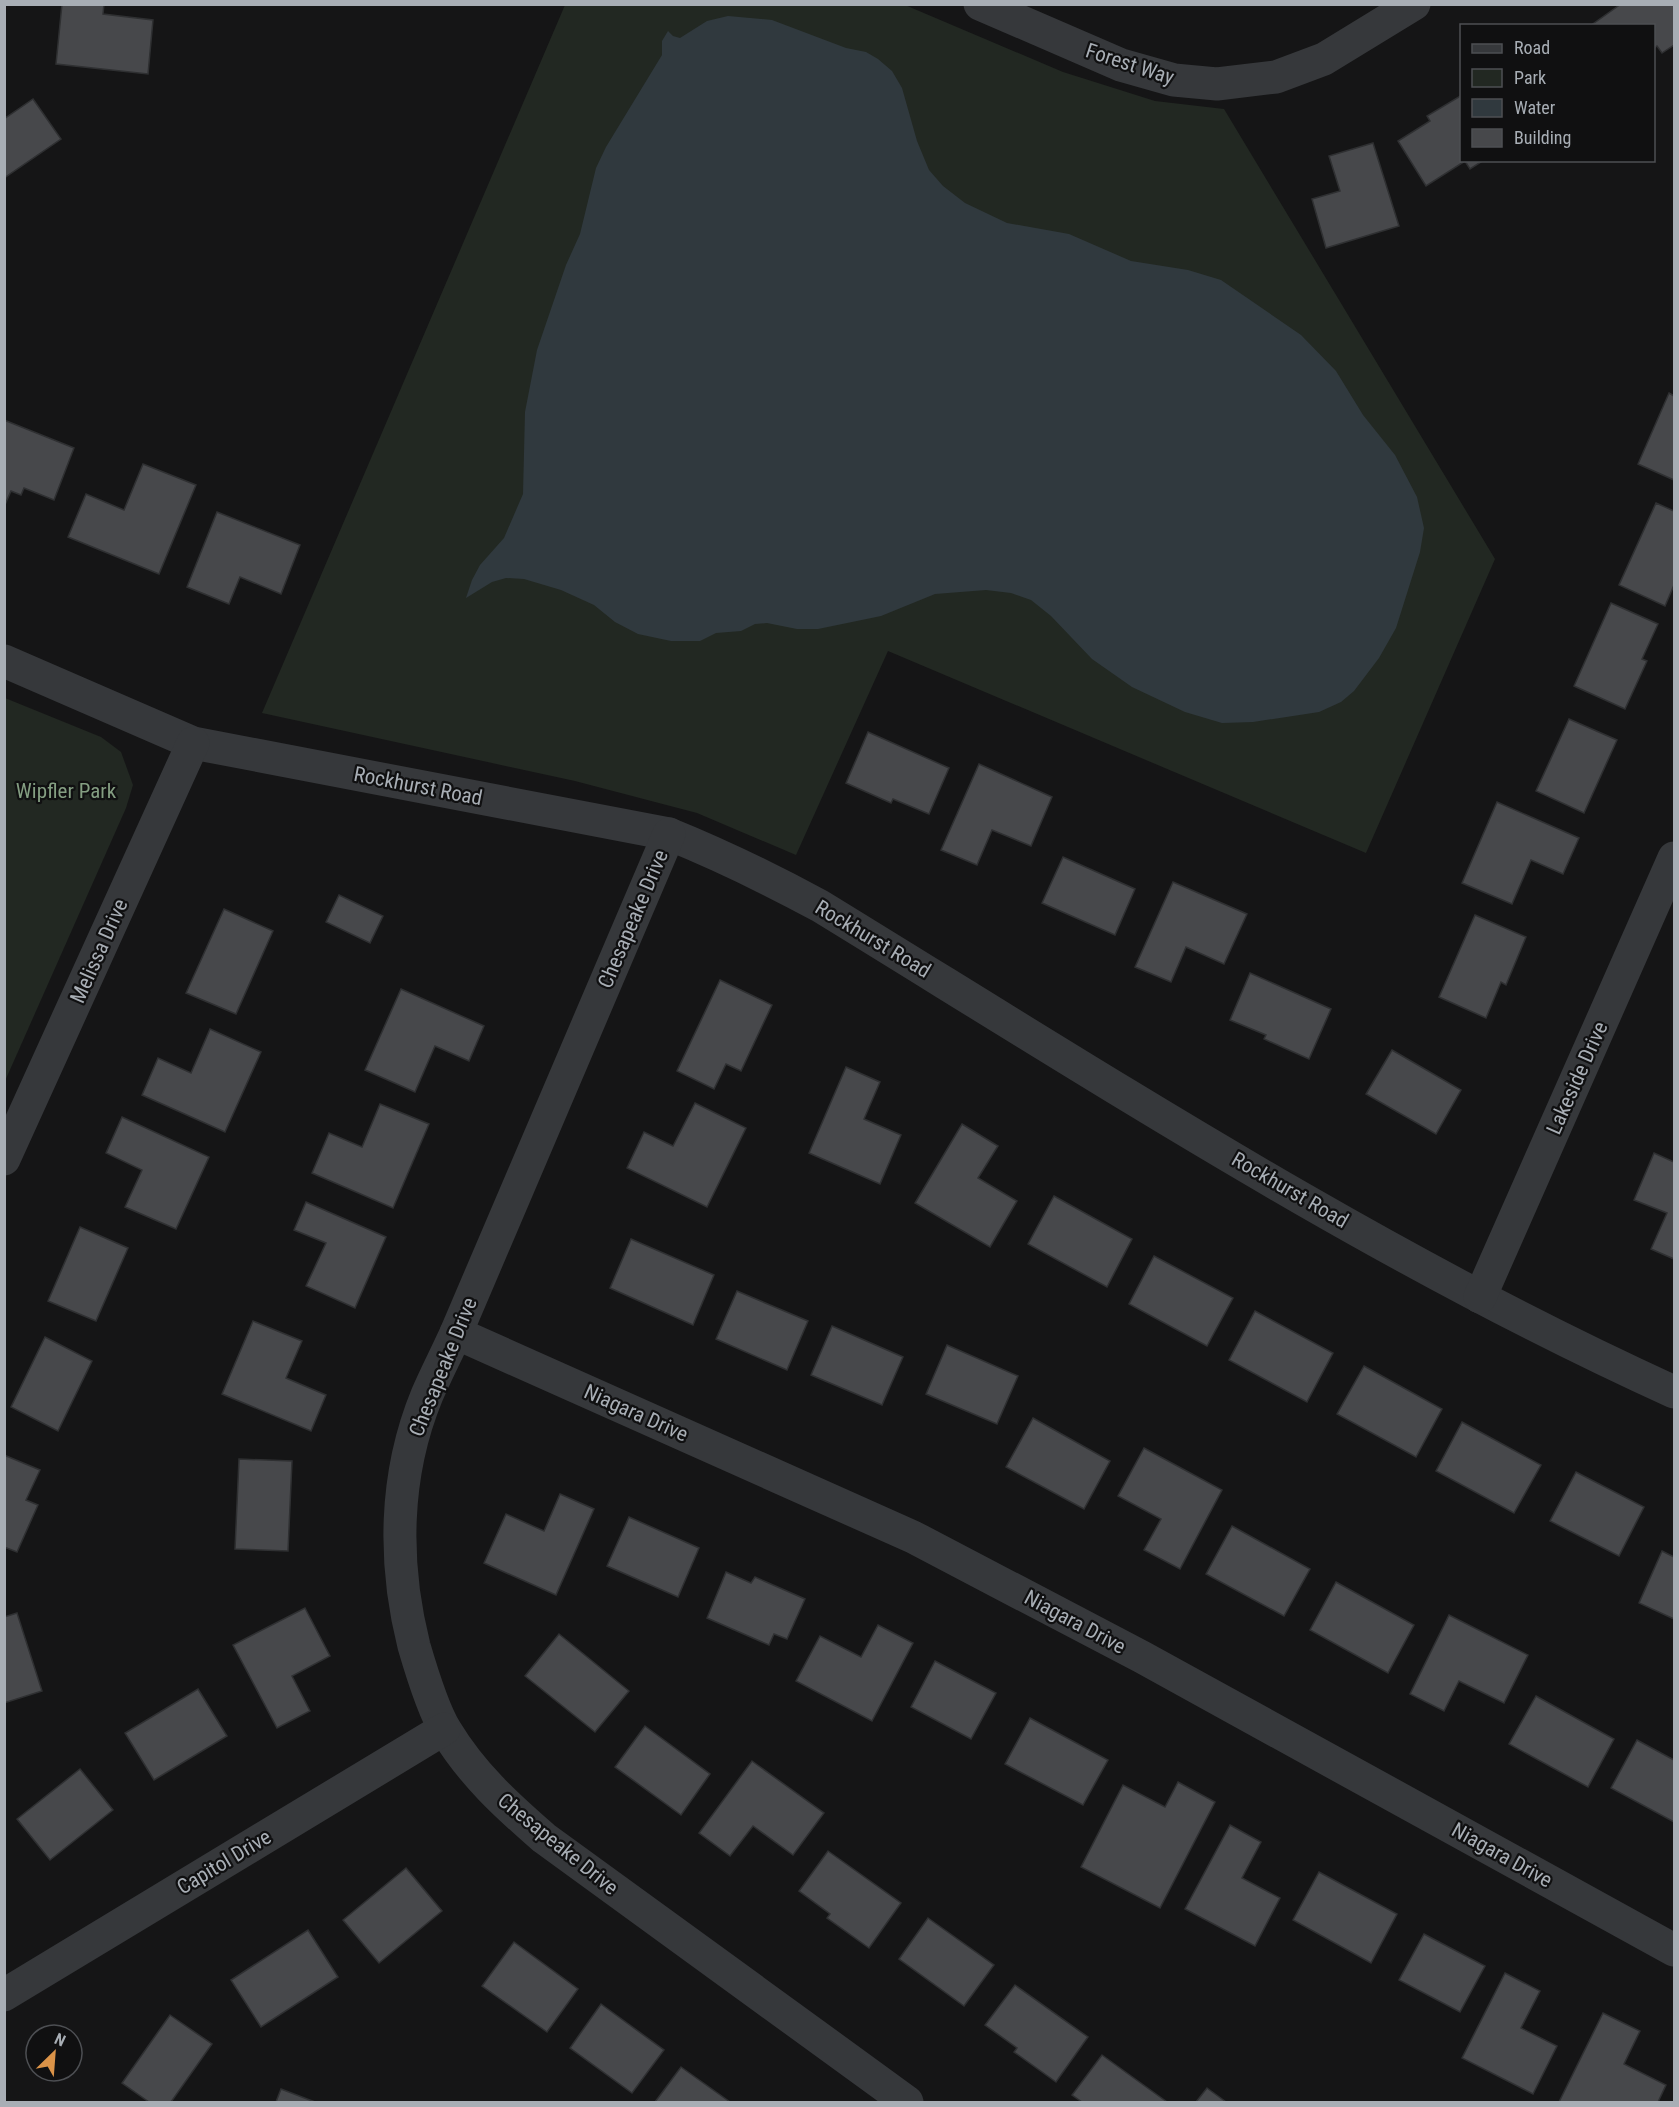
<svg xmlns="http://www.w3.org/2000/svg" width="1679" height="2107" font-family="'Roboto Condensed',sans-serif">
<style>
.green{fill:#222822}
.water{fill:#30393e}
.building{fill:#47484b;stroke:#2f3032;stroke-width:1.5}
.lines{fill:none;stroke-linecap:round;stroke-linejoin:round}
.minor{stroke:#36383b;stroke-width:33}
.labels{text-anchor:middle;stroke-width:4.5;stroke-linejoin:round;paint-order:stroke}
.street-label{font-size:21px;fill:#a8aeb5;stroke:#101011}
.park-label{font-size:21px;fill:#849e82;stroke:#101011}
</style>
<rect width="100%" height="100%" fill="#151516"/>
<!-- green -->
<g class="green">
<polygon points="565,5 905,5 1063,72 1155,101 1224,109 1495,559 1366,853 888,651 796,855 697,813 575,781 262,713"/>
<polygon points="5,698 101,737 121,752 133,785 126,808 5,1081"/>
</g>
<!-- water -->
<polygon class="water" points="728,16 772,20 846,48 866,52 878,59 892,71 902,88 917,141 929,170 943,186 965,203 1007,223 1069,234 1131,261 1188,270 1221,280 1301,335 1336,371 1363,415 1395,455 1417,497 1424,528 1420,552 1396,628 1379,658 1354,691 1341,702 1319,712 1253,722 1222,723 1185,712 1132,687 1092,659 1051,616 1031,600 1011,593 986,590 935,594 881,616 818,629 797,629 767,623 755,624 741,631 716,633 700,641 671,641 638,634 615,622 594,605 561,590 524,579 506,578 492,582 466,598 472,580 480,565 504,538 523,494 525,412 537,350 566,265 580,234 596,168 606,147 662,55 662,41 668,31 673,36 680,38 707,21"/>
<!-- building -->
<g class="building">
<polygon points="62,4 104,4 103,14 153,20 148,74 56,64"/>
<polygon points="1621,4 1674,4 1674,45 1662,53 1657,46 1654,48 1654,26 1590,26"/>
<polygon points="1462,95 1462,160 1484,160 1470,169 1465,161 1426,186 1398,141 1430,121 1427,116"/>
<polygon points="33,99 61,139 4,178 4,119"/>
<polygon points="1373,143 1399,226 1326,248 1312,199 1340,191 1329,156"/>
<polygon points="1669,393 1674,396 1674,480 1638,464"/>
<polygon points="4,420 74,448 54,500 24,488 21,495 11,491 4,507"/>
<polygon points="143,464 196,485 159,574 68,537 86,494 124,510"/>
<polygon points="1656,503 1674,511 1674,585 1665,606 1619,585"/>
<polygon points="217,512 300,545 281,594 240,577 229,604 187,587"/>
<polygon points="1611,603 1658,624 1642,659 1647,661 1625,709 1574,686"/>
<polygon points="1569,719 1617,740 1584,813 1536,791"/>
<polygon points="868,732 949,768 929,814 893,799 891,803 846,783"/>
<polygon points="979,764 1052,797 1031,846 992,830 977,865 941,850"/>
<polygon points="1497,802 1579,838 1563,874 1531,860 1512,904 1462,883"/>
<polygon points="1063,857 1135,889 1115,935 1042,903"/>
<polygon points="1173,882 1247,914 1224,964 1186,947 1171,982 1135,967"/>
<polygon points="339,895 383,916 370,943 326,922"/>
<polygon points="224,909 273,931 236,1014 186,993"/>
<polygon points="1475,915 1526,937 1506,985 1501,982 1486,1018 1439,997"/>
<polygon points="1250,973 1331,1009 1309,1059 1264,1039 1266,1035 1230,1020"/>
<polygon points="720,980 772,1005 741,1071 726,1064 714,1089 677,1071"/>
<polygon points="401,989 484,1026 469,1061 435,1046 415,1092 365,1070"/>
<polygon points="210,1029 261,1052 225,1132 142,1095 158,1058 191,1073"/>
<polygon points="1392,1050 1461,1090 1436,1134 1366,1094"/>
<polygon points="846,1067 880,1082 864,1119 901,1135 880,1184 809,1153"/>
<polygon points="695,1103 746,1128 707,1207 627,1168 644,1132 673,1146"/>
<polygon points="380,1104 429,1124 393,1208 312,1173 329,1133 362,1147"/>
<polygon points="122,1117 209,1157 176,1229 125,1207 142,1170 106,1153"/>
<polygon points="962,1124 998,1146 978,1178 1017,1201 990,1247 915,1203"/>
<polygon points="1654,1153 1674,1162 1674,1259 1651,1249 1667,1213 1634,1200"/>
<polygon points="1054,1196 1132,1239 1107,1287 1028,1244"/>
<polygon points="306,1202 386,1237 355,1308 306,1286 326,1243 294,1230"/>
<polygon points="80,1227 128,1248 96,1321 48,1301"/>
<polygon points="631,1239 714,1275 693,1325 610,1288"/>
<polygon points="1154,1256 1233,1298 1207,1346 1129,1304"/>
<polygon points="737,1291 808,1321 787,1370 716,1339"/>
<polygon points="1255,1311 1333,1353 1307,1402 1229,1360"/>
<polygon points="253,1321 302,1341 286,1378 326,1395 311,1431 222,1394"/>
<polygon points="832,1326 903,1357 882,1405 811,1375"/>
<polygon points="45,1337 92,1361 58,1431 11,1407"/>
<polygon points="947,1345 1018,1376 997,1424 926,1394"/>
<polygon points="1364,1366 1442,1409 1416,1457 1337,1414"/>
<polygon points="1033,1418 1110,1461 1084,1509 1006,1467"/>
<polygon points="1462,1422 1541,1465 1514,1513 1436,1471"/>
<polygon points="1144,1448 1222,1490 1180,1569 1144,1550 1161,1519 1118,1496"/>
<polygon points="4,1455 40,1470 26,1500 38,1505 17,1552 4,1547"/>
<polygon points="239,1459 292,1461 288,1551 235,1549"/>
<polygon points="1576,1472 1644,1507 1619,1556 1550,1521"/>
<polygon points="560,1494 594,1509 556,1595 484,1563 506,1514 544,1531"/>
<polygon points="629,1517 699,1548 678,1597 607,1566"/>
<polygon points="1232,1526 1310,1569 1284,1616 1206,1574"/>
<polygon points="1662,1551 1674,1557 1674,1619 1639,1603"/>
<polygon points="726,1572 751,1583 755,1577 805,1599 787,1639 774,1634 769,1645 707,1618"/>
<polygon points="1336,1582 1414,1625 1388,1673 1310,1630"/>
<polygon points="305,1608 330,1656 292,1676 310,1711 277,1728 233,1645"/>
<polygon points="17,1613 42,1691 4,1703 4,1617"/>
<polygon points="1449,1615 1528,1655 1504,1703 1459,1681 1444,1711 1410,1694"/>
<polygon points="878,1625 913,1643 872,1721 796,1681 820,1636 861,1657"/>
<polygon points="559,1634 629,1691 595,1732 525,1676"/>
<polygon points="935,1661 996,1693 971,1739 911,1707"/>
<polygon points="198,1689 227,1736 154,1780 125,1733"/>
<polygon points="1536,1696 1614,1739 1588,1787 1509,1744"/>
<polygon points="1030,1718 1108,1760 1083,1805 1005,1764"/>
<polygon points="645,1726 710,1774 681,1815 615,1767"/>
<polygon points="1637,1740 1674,1760 1674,1822 1611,1788"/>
<polygon points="752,1761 824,1813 793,1855 753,1826 730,1856 699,1833"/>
<polygon points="80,1769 113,1810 50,1860 17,1819"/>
<polygon points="1178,1782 1215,1802 1160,1908 1081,1867 1123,1785 1165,1807"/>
<polygon points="1230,1825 1261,1842 1242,1878 1280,1898 1255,1946 1185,1909"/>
<polygon points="828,1851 901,1903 869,1948 827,1918 830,1914 799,1891"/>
<polygon points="406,1868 442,1911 379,1963 343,1920"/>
<polygon points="1319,1872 1397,1914 1371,1963 1293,1920"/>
<polygon points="928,1918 994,1965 964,2006 899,1959"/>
<polygon points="308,1930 338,1977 261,2027 231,1980"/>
<polygon points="1424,1934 1485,1966 1460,2012 1399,1980"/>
<polygon points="514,1942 578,1989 547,2032 482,1986"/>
<polygon points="1505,1973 1540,1991 1521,2028 1557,2046 1533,2094 1462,2058"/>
<polygon points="1015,1985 1088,2037 1056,2082 1014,2052 1017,2048 985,2025"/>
<polygon points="601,2004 664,2050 632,2093 570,2048"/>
<polygon points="1603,2013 1640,2031 1624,2064 1666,2085 1658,2102 1559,2102"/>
<polygon points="170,2015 212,2044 171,2102 149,2102 122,2083"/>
<polygon points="1102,2055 1167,2102 1082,2102 1072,2095"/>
<polygon points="681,2067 730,2102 655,2102"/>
<polygon points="1207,2088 1226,2102 1196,2102"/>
<polygon points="281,2089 315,2102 276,2102"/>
</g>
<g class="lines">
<!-- minor -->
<g class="minor">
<polyline points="980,4 1121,65 1174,80 1217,84 1276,77 1324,59 1414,4"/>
<path d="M 4,661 L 193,743 L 669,834 C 721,855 770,879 820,906 C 1099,1077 1376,1257 1674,1392"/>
<path d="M 669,834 L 456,1333 C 447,1353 436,1374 427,1395 C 394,1475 393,1563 414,1646 C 421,1670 433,1710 446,1731 C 472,1774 506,1805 544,1838 L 907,2102"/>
<polyline points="4,1159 193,743"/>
<polyline points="1480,1297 1674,858"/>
<polyline points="456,1333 913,1537 1142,1657 1674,1950"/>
<polyline points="4,1995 444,1729"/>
</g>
</g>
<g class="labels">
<!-- street labels -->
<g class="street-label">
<text transform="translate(1130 64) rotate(18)" y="7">Forest Way</text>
<text transform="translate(418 786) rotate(11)" y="7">Rockhurst Road</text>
<text transform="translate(633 919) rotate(-67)" y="7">Chesapeake Drive</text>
<text transform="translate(873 939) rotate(31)" y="7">Rockhurst Road</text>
<text transform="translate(99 951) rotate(-66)" y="7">Melissa Drive</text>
<text transform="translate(1577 1078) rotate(-66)" y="7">Lakeside Drive</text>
<text transform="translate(1290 1190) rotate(30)" y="7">Rockhurst Road</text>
<text transform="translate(443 1367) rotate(-68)" y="7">Chesapeake Drive</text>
<text transform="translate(636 1413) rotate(24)" y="7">Niagara Drive</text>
<text transform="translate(1075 1622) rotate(28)" y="7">Niagara Drive</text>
<text transform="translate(558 1844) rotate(39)" y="7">Chesapeake Drive</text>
<text transform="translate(1502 1855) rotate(29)" y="7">Niagara Drive</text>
<text transform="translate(224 1862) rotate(-31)" y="7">Capitol Drive</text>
</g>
<!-- park labels -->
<g class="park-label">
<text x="66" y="798">Wipfler Park</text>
</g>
</g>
<!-- border -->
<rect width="1679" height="2107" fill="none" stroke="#a8aeb5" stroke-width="12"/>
<!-- legend -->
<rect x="1460" y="24" width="195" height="138" fill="#101011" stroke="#4d4f53" stroke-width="1.5"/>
<rect x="1472" y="44" width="30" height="9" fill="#36383b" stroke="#4d4f53" stroke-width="1.5"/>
<text x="1514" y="54" font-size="18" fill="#a8aeb5">Road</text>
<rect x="1472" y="69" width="30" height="18" fill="#222822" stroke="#4d4f53" stroke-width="1.5"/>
<text x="1514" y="84" font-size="18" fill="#a8aeb5">Park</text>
<rect x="1472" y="99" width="30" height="18" fill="#30393e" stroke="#4d4f53" stroke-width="1.5"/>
<text x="1514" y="114" font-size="18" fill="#a8aeb5">Water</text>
<rect x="1472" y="129" width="30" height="18" fill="#47484b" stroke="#4d4f53" stroke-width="1.5"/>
<text x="1514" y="144" font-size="18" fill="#a8aeb5">Building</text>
<!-- north arrow -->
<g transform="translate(54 2053) rotate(25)"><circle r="28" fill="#101011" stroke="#4d4f53" stroke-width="1.5"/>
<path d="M0-4.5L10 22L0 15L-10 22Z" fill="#db9348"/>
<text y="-9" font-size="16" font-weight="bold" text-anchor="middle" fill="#a8aeb5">N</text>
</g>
</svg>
